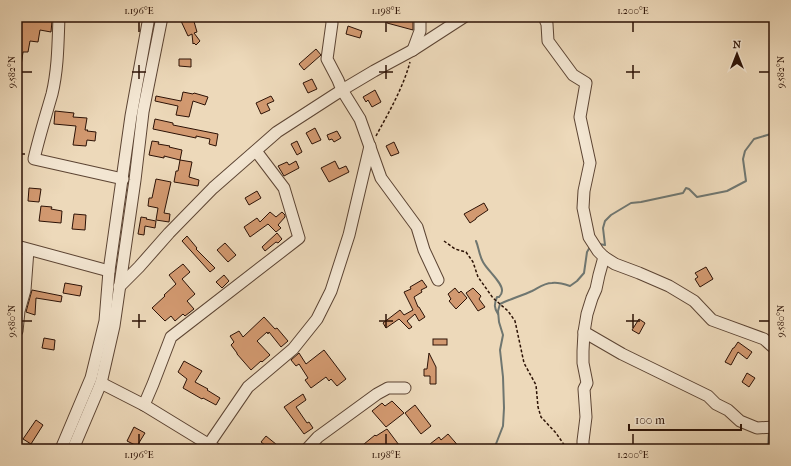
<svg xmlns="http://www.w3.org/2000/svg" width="791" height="466" font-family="'IM FELL French Canon',serif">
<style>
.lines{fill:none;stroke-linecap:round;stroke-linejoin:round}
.stream{stroke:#6f7670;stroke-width:2}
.building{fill:#d29970;stroke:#2c1206}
.minor-casing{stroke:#5c4433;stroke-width:13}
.path{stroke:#2c1206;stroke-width:1.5;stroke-dasharray:3 2;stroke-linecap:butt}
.minor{stroke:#f3e6d2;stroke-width:11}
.ticks{fill:none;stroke:#2c1206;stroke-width:1.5}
.neatline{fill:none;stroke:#2c1206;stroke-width:1.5}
.ticks-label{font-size:10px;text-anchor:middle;fill:#2c1206}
</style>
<rect width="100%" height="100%" fill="#edd9ba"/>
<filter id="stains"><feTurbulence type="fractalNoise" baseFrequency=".005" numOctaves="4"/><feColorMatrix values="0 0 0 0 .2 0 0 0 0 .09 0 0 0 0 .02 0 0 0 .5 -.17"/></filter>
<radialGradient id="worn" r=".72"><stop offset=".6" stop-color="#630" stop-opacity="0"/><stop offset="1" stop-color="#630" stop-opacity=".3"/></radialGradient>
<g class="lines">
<!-- stream -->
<g class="stream">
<path d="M 476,241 C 479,248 479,255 483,262 C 487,270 503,283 502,291 C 502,293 500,296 499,297 L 497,297 C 494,304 494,308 498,314"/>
<polyline points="599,244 605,245 603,228 605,221 611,215 631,203 641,202 683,193 686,188 689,189 697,197 727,191 746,181 743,159 745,151 754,139 774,133"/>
<path d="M 494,449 L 503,426 L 504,408 L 503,377 L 500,350 L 503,335 L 499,322 L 498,311 L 500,304 C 510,299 521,296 532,291 C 538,288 544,283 552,283 C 558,282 564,284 570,286 L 577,281 L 584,273 L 587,252 L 590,247"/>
<polyline points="768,449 769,432"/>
</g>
</g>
<!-- building -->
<g class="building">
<polygon points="389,17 401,17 413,21 413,30 387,23"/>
<polygon points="193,18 197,32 194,33 200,41 196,45 194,43 193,44 192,34 188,36 181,21"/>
<polygon points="22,19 38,21 38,19 52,21 51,32 40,30 38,42 30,41 28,52 23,52 21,66 17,65 17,37 18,31 21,31"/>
<polygon points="348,26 362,31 360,38 346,34"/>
<polygon points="316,49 321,55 304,70 299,64"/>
<polygon points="179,59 191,59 191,67 179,66"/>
<polygon points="312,79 317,89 308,93 303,83"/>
<polygon points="375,90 381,102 372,107 368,100 366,102 363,97"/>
<polygon points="183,92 193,94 194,93 208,97 205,105 193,101 189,117 176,115 178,106 155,101 156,96 181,101"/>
<polygon points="271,96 274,101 267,104 270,110 261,114 256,103"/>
<polygon points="55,111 74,113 73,117 87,118 85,130 88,130 87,131 96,132 95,141 87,140 86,146 73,145 76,126 54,124"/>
<polygon points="155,119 173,123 173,125 218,134 216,146 209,144 210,139 196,136 196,138 153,129"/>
<polygon points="315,128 321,140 312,144 306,133"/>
<polygon points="337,131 341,138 334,142 332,139 329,140 327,135"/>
<polygon points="152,141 159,142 158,144 170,146 169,147 182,150 180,160 164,156 164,158 149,155"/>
<polygon points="297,141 302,152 297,155 291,144"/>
<polygon points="394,142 399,153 391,156 386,146"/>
<polygon points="180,160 192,162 189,177 199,180 198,186 174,182 176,171 178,171"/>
<polygon points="296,161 299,168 284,176 278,166 287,162 289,165"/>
<polygon points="335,161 339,169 346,166 349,172 329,182 321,168"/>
<polygon points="156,179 171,182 164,213 170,214 169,222 156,220 158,208 148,206 149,198 152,198"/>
<polygon points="29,188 41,189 39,202 28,201"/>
<polygon points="257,191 261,198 249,205 245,198"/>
<polygon points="484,203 488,210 476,218 476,219 470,223 464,214"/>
<polygon points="41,206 52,207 51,209 62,211 61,223 39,221"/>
<polygon points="270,212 276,217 282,212 285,215 285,217 278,225 281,228 276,232 268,224 250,237 244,227 257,218 260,222"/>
<polygon points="74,214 86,215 85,230 72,229"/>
<polygon points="141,217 147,218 146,219 156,221 155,228 145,226 144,235 138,234"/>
<polygon points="277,233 282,239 278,243 276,242 265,251 262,247"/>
<polygon points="187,236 197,248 196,249 215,268 210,272 182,241"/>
<polygon points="225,243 236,255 228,262 217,250"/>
<polygon points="183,264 190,272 182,279 195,294 187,301 194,309 185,316 183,314 175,321 171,316 165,321 152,308 165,296 164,295 176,284 169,275"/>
<polygon points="706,267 713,279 700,287 695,279 698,277 695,273"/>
<polygon points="224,275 229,281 222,288 216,282"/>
<polygon points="422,280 427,287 421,290 422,292 414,297 418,307 419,307 425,317 419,321 415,314 407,321 412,327 409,329 399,319 386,328 383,323 400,310 404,315 413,310 404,292 411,289 410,287"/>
<polygon points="65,283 82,286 80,296 63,293"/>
<polygon points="455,288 459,293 461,291 467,298 456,309 449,301 451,299 448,294"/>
<polygon points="473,288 481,296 479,299 485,307 478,311 466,293"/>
<polygon points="32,290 62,296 61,302 36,298 35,315 26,312"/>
<polygon points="264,317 275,329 277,328 288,341 281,347 269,332 268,334 267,332 257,341 270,355 262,362 261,361 251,370 237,354 237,353 231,345 234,342 230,336 239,331 243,337"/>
<polygon points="639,319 645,323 639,334 632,330"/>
<polygon points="44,338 55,340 54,350 42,348"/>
<rect x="433" y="339" width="14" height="6"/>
<polygon points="738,342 752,352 747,359 738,352 731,365 725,362 733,348 734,348"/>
<polygon points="324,350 346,379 337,386 331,379 329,381 326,377 311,388 305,380 308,378 299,364 296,366 291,360 299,353 306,364"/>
<polygon points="429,353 436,367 436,384 430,384 430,376 424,376 424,369 427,369"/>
<polygon points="184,361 202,371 195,382 208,389 207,390 220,398 216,405 203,398 202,399 183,388 187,379 178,372"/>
<polygon points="747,373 755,378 749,387 742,382"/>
<polygon points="303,394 306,400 296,407 307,423 309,422 313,428 304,434 284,407"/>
<polygon points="392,401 404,413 386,427 372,411 382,403 385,406"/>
<polygon points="415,405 431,426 421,434 405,413"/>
<polygon points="36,420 43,425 31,444 23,439"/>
<polygon points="134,427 145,433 137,446 127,441"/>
<polygon points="387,429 402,449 358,449 375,435 376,436"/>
<polygon points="448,434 461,449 434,449 430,444 439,437 441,440"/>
<polygon points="266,436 282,449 270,449 261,442"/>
</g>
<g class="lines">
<defs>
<g id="minor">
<path d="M 59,17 C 58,43 58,69 52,94 C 46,115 39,137 34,159 L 123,179"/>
<polyline points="331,17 332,23 327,59 338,80 342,90 360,119 381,178 417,227 424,250 438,280"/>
<polyline points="544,17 547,24 548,41 573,75 586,83 580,117 590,163 584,191 583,208 589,237 598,251 604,257 599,275 596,289 592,298 587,314 584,332 583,351 583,363 587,383 584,389 586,417 583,441 583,449"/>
<polyline points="413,50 420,31 420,17"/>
<polyline points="17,246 109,271"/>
<polyline points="604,257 615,264 639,273 669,286 694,301 712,320 764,339 774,348"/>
<polyline points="119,287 139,267 169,233 213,188 277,132 342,90 374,71 413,50 464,17"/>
<polyline points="17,331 19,311 25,290 28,250"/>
<polyline points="584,332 622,354 708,396 716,404 728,410 740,421 757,428 774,427"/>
<polyline points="101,383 144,405 216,449"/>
<polyline points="144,405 153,384 171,337 299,238 284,188 256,151"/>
<polyline points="209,444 248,387 293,349 317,319 331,291 349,235 370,146"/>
<polyline points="61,449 91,378 105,321 109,271 131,116 149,17"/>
<polyline points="73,449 101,383 114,326 135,180 143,112 162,17"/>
<polyline points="307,449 318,437 377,394 388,388 405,388"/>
</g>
</defs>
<!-- minor casing -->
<use href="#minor" class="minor-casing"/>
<!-- path -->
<g class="path">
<path d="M 376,136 C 389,112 403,88 410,62"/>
<polyline points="17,154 25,154"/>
<polyline points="444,241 455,249 466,252 473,262 478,277 493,298 508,311 515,321 524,363 536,385 538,407 541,417 556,433 567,449"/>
</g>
<!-- minor -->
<use href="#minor" class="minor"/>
</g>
<!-- ticks -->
<path class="ticks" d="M 139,22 L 139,32M 386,22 L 386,32M 633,22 L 633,32M 139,65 L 139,79M 386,65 L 386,79M 633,65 L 633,79M 22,72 L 32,72M 132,72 L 146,72M 379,72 L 393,72M 626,72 L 640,72M 759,72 L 769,72M 139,314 L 139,328M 386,314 L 386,328M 633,314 L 633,328M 22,321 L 32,321M 132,321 L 146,321M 379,321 L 393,321M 626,321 L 640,321M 759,321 L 769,321M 139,434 L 139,444M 386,434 L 386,444M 633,434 L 633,444"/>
<!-- margin -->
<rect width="791" height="466" fill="none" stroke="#edd9ba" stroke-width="44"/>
<!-- north arrow -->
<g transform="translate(737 54)" stroke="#f3e6d2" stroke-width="3" paint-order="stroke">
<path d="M0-3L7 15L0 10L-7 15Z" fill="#2c1206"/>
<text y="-6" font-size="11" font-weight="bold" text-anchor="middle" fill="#2c1206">N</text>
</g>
<!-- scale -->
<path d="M629 424v6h112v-6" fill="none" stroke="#2c1206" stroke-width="2"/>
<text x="635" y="424" font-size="12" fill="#2c1206" stroke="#f3e6d2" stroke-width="3" paint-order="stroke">100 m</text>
<rect x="22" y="22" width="747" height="422" class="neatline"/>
<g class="ticks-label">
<text x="139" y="14">1.196°E</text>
<text x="386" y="14">1.198°E</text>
<text x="633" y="14">1.200°E</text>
<text transform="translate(11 72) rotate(-90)" y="4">9.582°N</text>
<text transform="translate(780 72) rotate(-90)" y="4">9.582°N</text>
<text transform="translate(11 321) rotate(-90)" y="4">9.580°N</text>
<text transform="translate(780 321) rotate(-90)" y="4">9.580°N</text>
<text x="139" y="458">1.196°E</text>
<text x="386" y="458">1.198°E</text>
<text x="633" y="458">1.200°E</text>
</g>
<rect width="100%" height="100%" filter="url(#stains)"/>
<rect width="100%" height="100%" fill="url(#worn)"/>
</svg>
